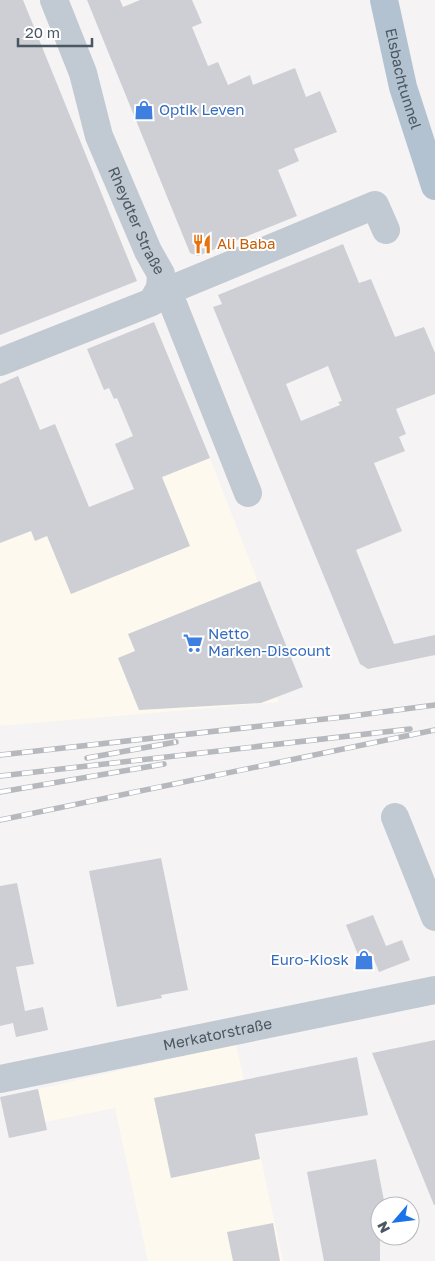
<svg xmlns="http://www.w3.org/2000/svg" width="435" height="1261" font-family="'Golos Text',sans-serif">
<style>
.commercial{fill:#fdf9ef}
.building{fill:#cdcfd5;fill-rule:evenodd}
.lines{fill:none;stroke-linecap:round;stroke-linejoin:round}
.minor{stroke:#c1cad2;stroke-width:28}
.major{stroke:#b3c2d1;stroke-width:28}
.rail-casing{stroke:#b5b8bd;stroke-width:5.5}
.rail{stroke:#fff;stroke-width:4;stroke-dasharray:11;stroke-linecap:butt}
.labels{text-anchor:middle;stroke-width:4;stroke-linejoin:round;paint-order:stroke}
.street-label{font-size:15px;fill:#4a5661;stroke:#fff}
.shop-label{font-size:15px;fill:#366cbe;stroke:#fff;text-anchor:start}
.food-label{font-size:15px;fill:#c56008;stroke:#fff;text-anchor:start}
</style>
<rect width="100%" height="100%" fill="#f5f3f3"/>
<!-- commercial -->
<g class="commercial">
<polygon points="210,458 258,582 234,592 279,702 0,726 0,543"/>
<polygon points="236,1044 283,1261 148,1261 115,1108 45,1122 38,1089"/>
</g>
<!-- building -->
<g class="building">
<polygon points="0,0 23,0 137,281 0,335"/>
<polygon points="87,0 120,0 123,7 140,0 192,0 202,23 192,27 208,66 218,62 228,85 250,75 253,85 295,68 306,97 320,91 337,132 294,149 299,161 278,170 297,216 198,256 190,253"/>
<path d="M 343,244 L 359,283 L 371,279 L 395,337 L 424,327 L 435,353 L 435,394 L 396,409 L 406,434 L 399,437 L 405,451 L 374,463 L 402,531 L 356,550 L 394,644 L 435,635 L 435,655 L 368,669 L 360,664 L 213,307 L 222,304 L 218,295 ZM 328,366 L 342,401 L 338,402 L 340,405 L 301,421 L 286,384 Z"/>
<polygon points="154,322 210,458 162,477 190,546 71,594 47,536 35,541 31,531 0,543 0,384 18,376 40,430 55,424 89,507 134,489 115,444 133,436 117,398 114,399 109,388 104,390 87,349"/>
<polygon points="260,581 303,687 261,703 139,710 118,658 135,651 128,634"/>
<polygon points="161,858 188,990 161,995 162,998 117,1007 89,871"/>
<polygon points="17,883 34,964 16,967 25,1011 43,1007 48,1030 16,1037 13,1023 0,1026 0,886"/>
<polygon points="373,915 386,946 402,940 410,960 379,972 371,952 359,957 346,925"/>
<polygon points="435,1040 435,1205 434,1205 372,1053"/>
<polygon points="357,1057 368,1115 255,1134 260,1159 171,1178 154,1098"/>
<polygon points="38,1089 47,1130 9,1138 0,1097"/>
<polygon points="376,1159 385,1206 380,1206 380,1261 324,1261 307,1172"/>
<polygon points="273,1223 280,1261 233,1261 227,1232"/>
</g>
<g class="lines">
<!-- minor -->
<g class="minor">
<path id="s1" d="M 54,0 L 83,73 L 99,136 L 148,251 L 161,274 L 160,288 L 173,304 L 248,493"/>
<polyline points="160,288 177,287 375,205 386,230"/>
<polyline points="0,362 152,302 160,288"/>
<polyline points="395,817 435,917"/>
<path id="s2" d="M 0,1079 L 435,990"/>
</g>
<!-- major -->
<path class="major" id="s3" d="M 384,0 L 403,87 L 435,186"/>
<defs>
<g id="rail">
<polyline points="0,755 352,716 435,705"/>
<polyline points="87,758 176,742"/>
<polyline points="0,776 410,729"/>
<polyline points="0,792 164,764"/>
<polyline points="0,820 435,730"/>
</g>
</defs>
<!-- rail casing -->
<use href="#rail" class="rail-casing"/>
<!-- rail -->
<use href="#rail" class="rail"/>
</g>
<!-- icons -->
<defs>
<symbol id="shop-bare" viewBox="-9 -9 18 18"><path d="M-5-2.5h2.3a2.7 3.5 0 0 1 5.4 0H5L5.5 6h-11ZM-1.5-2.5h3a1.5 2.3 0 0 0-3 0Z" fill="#3f7fe0" stroke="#fff" stroke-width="2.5" paint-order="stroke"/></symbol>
<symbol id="restaurant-bare" viewBox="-9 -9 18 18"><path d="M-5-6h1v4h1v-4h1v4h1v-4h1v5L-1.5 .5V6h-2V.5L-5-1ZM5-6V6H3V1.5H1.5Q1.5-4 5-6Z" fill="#e8710a" stroke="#fff" stroke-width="2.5" paint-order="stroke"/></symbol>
<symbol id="supermarket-bare" viewBox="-9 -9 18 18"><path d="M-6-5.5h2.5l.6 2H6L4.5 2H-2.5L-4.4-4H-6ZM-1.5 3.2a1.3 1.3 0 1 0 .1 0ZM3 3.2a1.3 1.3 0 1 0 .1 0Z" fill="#3f7fe0" stroke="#fff" stroke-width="2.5" paint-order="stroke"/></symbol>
</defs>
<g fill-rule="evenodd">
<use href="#shop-bare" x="130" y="96" width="28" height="28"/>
<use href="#restaurant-bare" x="188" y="230" width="28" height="28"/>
<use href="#supermarket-bare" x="179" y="629" width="28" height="28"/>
<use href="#shop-bare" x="350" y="946" width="28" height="28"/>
</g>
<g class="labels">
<!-- street labels -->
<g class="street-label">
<text dy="5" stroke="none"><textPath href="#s3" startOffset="81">Elsbachtunnel</textPath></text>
<text dy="5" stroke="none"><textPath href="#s1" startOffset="236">Rheydter Straße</textPath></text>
<text dy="5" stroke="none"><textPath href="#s2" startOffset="222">Merkatorstraße</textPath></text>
</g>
<!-- shop labels -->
<g class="shop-label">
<text x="159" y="115">Optik Leven</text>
<text x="208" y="639">Netto<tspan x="208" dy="17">Marken-Discount</tspan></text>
<text x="349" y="965" text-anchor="end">Euro-Kiosk</text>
</g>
<!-- food labels -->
<g class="food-label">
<text x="217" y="249">Ali Baba</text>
</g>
</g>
<!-- north arrow -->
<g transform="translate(395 1221) rotate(242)"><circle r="24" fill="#ffffff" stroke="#b7bbc0"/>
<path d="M0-4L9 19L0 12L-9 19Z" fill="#1a73e8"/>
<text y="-8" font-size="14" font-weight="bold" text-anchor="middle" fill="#4a5661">N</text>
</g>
<!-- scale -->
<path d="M18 38v8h74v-8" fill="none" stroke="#4a5661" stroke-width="2.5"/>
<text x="25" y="38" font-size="15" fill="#4a5661" stroke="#ffffff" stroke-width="4" paint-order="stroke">20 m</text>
</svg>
